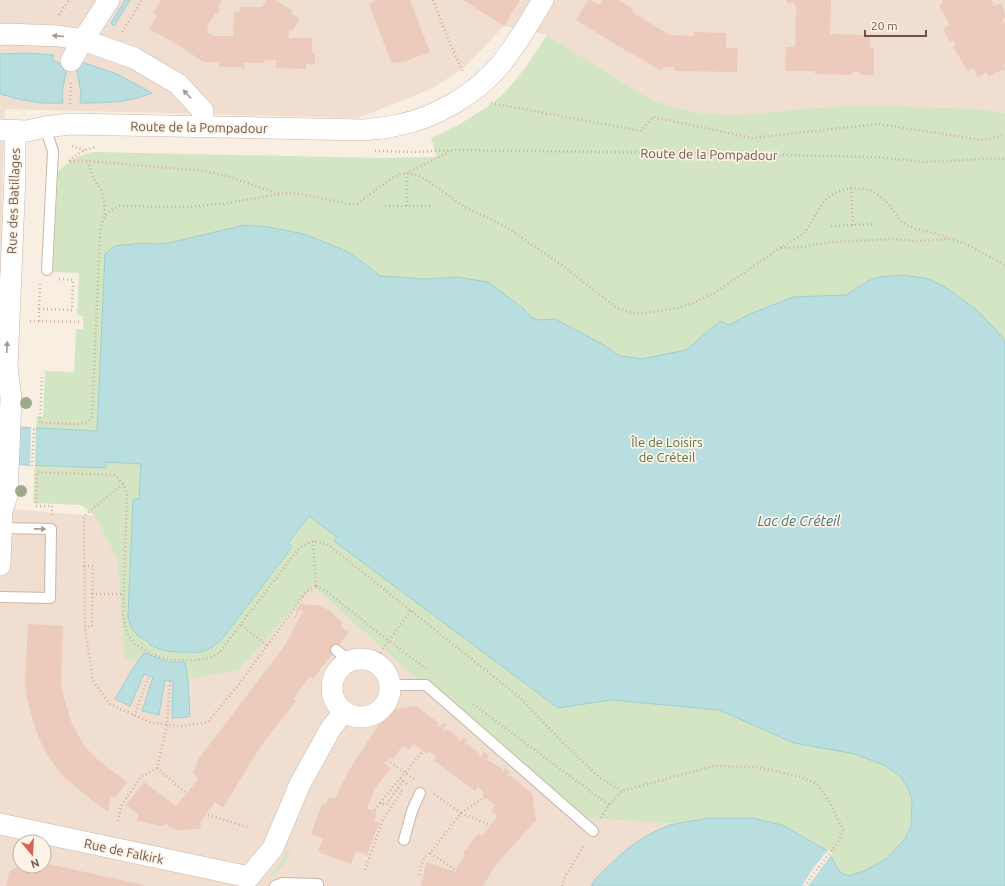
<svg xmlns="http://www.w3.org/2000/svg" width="1005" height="886" font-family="Ubuntu,sans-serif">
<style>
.residential{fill:#f0dfd1;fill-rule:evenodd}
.green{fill:#d3e5c2}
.water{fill:#b9dee0;stroke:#a0ced1}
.pier{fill:#f9eee2}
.building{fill:#eccbbc}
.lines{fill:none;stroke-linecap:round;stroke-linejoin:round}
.lane-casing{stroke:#c9b5aa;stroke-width:12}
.street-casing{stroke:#c9b5aa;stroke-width:22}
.path{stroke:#d0afa0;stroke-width:2.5;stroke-dasharray:1 3;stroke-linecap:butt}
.lane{stroke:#fff;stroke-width:10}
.street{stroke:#fff;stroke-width:21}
.tree{fill:#9faa8b}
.oneway{fill:#a89993}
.labels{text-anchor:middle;stroke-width:3.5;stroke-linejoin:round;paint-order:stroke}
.street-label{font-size:13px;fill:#6e554b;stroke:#fdf3e7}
.park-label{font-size:13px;fill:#567344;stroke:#fdf3e7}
.water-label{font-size:14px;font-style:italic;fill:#447579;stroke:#fdf3e7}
</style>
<rect width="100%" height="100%" fill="#f9eee2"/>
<!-- residential -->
<g class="residential">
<polygon points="0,0 1005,0 1005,113 976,109 866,105 812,108 740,115 720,115 696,112 670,106 653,100 630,87 547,35 504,26 464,68 433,88 358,118 5,109 0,274"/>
<path d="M 0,416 L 13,509 L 95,516 L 118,562 L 124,658 L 239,670 L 313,586 L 571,817 L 677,824 L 831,856 L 808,886 L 0,886 ZM 20,842 L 44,842 L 44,866 L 20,866 Z"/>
</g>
<!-- green -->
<g class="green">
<path d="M 547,35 L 630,87 L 653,100 L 670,106 L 696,112 L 720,115 L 740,115 L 812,108 L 866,105 L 976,109 L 1005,113 L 1005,886 L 808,886 L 830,856 L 677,824 L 571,817 L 313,586 L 239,670 L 191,678 L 124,658 L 118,562 L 95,516 L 81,505 L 33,503 L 37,416 L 43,417 L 45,371 L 74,372 L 76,329 L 83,329 L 83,316 L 77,315 L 79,273 L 53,272 L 58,172 C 67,162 80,154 94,152 L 381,158 L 437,157 L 431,138 L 460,124 L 493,103 L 508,89 L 525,68 Z"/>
<path d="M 291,851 C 287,861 280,869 273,876 L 271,876 L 270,874 C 277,868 283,861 286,852 Z"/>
</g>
<!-- water -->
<g class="water">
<polygon points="125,0 130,0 114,26 111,23"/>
<polygon points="25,53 54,55 52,59 67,68 62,92 63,103 42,103 22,100 0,94 0,54"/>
<path d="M 79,61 L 117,74 L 152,93 C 127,103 107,103 80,103 L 81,93 L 76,66 Z"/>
<path d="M 244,225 L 268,227 L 304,234 L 346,251 L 368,266 L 380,276 L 424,279 L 457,277 L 488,282 L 524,309 L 531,317 L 539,320 L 555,319 L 602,344 L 620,356 L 642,359 L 686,350 L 720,321 L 729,325 L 752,313 L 793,297 L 846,295 L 868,281 L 878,277 L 904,275 L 929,279 L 945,287 L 977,310 L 1005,340 L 1005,886 L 591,886 L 597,877 L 628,848 L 648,835 L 669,825 L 709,818 L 753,818 L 782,825 L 828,851 L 836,866 L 840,872 L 848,876 L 864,871 L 886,859 L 904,840 L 911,826 L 912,800 L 908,788 L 900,776 L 886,766 L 855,754 L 794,743 L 719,710 L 611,700 L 558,708 L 334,541 L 337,537 L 309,516 L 288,543 L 292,547 L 222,639 C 216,645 209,650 200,652 C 196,653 191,652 187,652 C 172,653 163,651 150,645 L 149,642 C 136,636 130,630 128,616 L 133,499 L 139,499 L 141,464 L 106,462 L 106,468 L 0,464 L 0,426 L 97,431 L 105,254 L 115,246 L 142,243 L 157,244 L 169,243 Z"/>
<polygon points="144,653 169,662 185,662 188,680 190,717 172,718 173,681 165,680 159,715 142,711 153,677 144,674 130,706 115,699 133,668"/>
</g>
<!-- pier -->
<g class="pier">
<polygon points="31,426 36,427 35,466 30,466"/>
<polygon points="829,849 832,854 808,886 802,886 814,867"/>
</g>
<!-- building -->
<g class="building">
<polygon points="161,0 222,0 218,8 221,9 217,15 215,14 207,26 209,28 207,32 214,36 233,36 234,11 239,12 239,7 262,7 266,0 276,0 293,11 291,14 300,19 293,30 289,30 289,38 312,38 312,53 315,53 315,64 306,64 306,70 304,70 304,69 276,68 276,60 265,60 264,63 244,63 244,69 242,69 242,67 219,67 219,62 203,62 180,46 149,29 157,16 153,13"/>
<polygon points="373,0 410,0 430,52 403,62 402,61 400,63 391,62 369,4 374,2"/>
<polygon points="463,0 520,0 504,26"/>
<polygon points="588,0 590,0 599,5 602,0 618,0 633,9 632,12 670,35 694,36 694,32 726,33 726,48 738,48 737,72 674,71 674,67 663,67 661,71 630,52 630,53 576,20"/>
<polygon points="786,0 831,0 830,34 870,35 870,47 874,48 874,75 860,75 860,72 852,72 853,75 815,74 815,71 785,71 786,47 795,47 796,7 793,2 789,4"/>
<polygon points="941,0 992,0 993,6 1002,3 1005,15 1005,18 1002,19 1004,24 1005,24 1005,64 1004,64 1005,70 996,72 989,77 986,72 978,77 973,68 968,71 953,47 956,45 953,40 950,42 943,29 950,25 939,6 943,3"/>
<polygon points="300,604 318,605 329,610 343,623 340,626 349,632 313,679 310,676 293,699 296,701 260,747 223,808 215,802 199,824 202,826 199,829 178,830 172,828 165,823 162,826 137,821 138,815 126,805 144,782 176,806 199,778 192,773 197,765 197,761 285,645 303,611 300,609 295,619 294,618"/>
<polygon points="28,624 63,626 61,685 65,701 72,724 81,740 86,748 97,759 127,782 115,798 111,796 108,812 85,795 63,776 52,762 41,743 34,724 27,699 25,681"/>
<polygon points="416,706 439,723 437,724 440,727 443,722 447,725 443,729 445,731 447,729 459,738 458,740 460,742 463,737 468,740 464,744 466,746 467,744 480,754 479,756 481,757 484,752 489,756 486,761 486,762 488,760 502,769 501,771 502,772 505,768 510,772 507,776 508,777 509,775 532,793 536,821 506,853 494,868 483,886 421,886 426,862 456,872 457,866 465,856 463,853 478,834 482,836 496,818 497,815 491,812 495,805 482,795 484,792 478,787 475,791 433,760 436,756 429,751 427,754 415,745 413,745 409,750 404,746 402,747 393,759 389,757 384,763 391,768 375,788 367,808 377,813 374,821 379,823 367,855 356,851 351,864 318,852 323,839 311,834 322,804 325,805 328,798 335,798 351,767 383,718 382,717 388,710"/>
<polygon points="44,863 144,885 144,886 6,886 9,872 20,865 20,866 44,866"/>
</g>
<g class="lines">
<defs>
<g id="lane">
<polyline points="45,127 53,151 47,270"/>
<polyline points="0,597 50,598 51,529 1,528"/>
<polyline points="336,650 345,657 348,663"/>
<polyline points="390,685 426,685 593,831"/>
<polyline points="404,840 412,811 420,793"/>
<polyline points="275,886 283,883 318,884"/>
</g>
<g id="street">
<polyline points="0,35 6,34 59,36 83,40 134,58 178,84 203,111 202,127"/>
<polyline points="71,61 83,40 109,0"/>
<path d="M 0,130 L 27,131 L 45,127 L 70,124 L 362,130 C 374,129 387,128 398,125 C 436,118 477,93 501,64 C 517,44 530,22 543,0"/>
<polyline points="0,565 2,510 7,496 11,398 7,367 15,176 15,131"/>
<circle cx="361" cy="688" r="29"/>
<polyline points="0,824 249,877"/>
<polyline points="249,877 273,848 300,784 331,728 344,712"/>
</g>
</defs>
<!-- lane casing -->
<use href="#lane" class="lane-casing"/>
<!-- street casing -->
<use href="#street" class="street-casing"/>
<!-- path -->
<g class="path">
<polyline points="433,0 451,46 463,72"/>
<polyline points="59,15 69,0"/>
<polyline points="122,32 142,0"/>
<polyline points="491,103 641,131 653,117 752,138 878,124 983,140 1005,135"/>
<polyline points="70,104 71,81"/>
<polyline points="72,146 84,150"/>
<polyline points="375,151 413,152 453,150 686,153 877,157 925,162 984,159 1005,159"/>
<path d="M 69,161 C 78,154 85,148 97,147"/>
<polyline points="70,161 87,161 205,171 230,177 279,194"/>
<polyline points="87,161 95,181 101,190 104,200 105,215"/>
<polyline points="851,188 853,225"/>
<polyline points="385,206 431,206"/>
<polyline points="407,206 407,173 451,151"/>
<polyline points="831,226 874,224"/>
<polyline points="781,248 801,247 831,242 895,239 915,241 949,239"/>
<polyline points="39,309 40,284"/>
<polyline points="30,321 80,322"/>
<polyline points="39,321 39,309 72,310 73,280 59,279"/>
<path d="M 42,377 L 40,423 L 81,424 L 88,422 L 92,417 L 100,234 C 102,218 105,212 120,206 L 186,207 L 228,203 L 279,194 L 290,193 L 306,195 L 348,204 L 357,204 L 392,178 L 400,174 L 407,173 L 419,176 L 428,181 L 466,208 L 482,215 L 506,227 L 559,263 L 617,308 L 632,313 L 646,313 L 678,308 L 693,303 L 716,292 L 780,248 L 800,236 L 806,231 L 822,204 L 830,196 L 839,191 L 851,188 L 863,189 L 873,191 L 882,198 L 889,204 L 899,219 L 906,225 L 914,228 L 938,234 L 970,246 L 1005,265"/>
<polyline points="32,466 34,428"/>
<polyline points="123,484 84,516 85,628 93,681 110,704 152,723 181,726 208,722 239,684 306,592 316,586"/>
<polyline points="52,515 52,506 36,506 37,472 114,475 123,484 127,494 123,615 127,633 135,644 153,655 172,660 195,660 208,658 219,653 299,548 313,541 327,544 518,696 566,746 599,777 622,791"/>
<polyline points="313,541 316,586"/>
<polyline points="84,566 93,566 92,626 85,628"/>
<polyline points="316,586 327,592 389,641 411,610"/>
<polyline points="92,594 123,594"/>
<polyline points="241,625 268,646"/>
<polyline points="376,664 381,652 389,641 428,670"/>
<polyline points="473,704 609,805"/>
<polyline points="134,716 149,676"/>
<polyline points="387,760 414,779"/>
<polyline points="157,768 185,792"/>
<polyline points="400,778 407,784"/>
<polyline points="398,788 403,781"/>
<polyline points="434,794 461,813 430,853 457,871"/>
<polyline points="380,803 423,751"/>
<polyline points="461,813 490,825"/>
<polyline points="461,813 485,797"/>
<polyline points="208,815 247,827"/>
<polyline points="601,818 609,805 622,791 713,766 756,767 801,777 817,784 831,805 843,830 839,841 809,880 805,886"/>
<polyline points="118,821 121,806 141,777 157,768 167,725 170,681"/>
<polyline points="365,870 383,819 402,791 398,788 386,805 380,803 374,811"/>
<path d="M 419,875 C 421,866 422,858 430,853"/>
<polyline points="562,886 565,877 585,844"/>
</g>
<!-- lane -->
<use href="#lane" class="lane"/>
<!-- street -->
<use href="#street" class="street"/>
</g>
<!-- trees -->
<g class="tree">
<circle cx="26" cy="403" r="6"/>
<circle cx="21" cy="491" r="6"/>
</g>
<!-- one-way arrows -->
<defs><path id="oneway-solid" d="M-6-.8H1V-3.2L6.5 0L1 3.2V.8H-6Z"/></defs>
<g class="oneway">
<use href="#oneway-solid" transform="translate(58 36) rotate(-175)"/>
<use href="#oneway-solid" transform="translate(187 94) rotate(-133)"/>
<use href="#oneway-solid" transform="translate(7 347) rotate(-87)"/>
<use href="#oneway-solid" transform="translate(40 529) rotate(1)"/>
</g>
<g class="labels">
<!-- street labels -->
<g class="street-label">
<text transform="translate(199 127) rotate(1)" y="5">Route de la Pompadour</text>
<text transform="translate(709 154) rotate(1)" y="5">Route de la Pompadour</text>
<text transform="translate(13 201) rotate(-88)" y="5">Rue des Batillages</text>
<text transform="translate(124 851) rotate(12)" y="5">Rue de Falkirk</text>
</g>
<!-- park labels -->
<g class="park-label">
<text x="667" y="447">Île de Loisirs<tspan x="667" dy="15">de Créteil</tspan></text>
</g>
<!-- water labels -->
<g class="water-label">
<text x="799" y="526">Lac de Créteil</text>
</g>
</g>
<!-- north arrow -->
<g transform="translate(32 854) rotate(162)"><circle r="19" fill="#fdf3e7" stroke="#c4b4a9"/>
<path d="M0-3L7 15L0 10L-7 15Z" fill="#d86552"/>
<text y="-6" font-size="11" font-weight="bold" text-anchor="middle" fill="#6e554b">N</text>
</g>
<!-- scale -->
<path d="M865 30v6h61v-6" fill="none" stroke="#6e554b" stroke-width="2"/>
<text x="871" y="30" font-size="12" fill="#6e554b" stroke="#fdf3e7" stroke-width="3" paint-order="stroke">20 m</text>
</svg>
